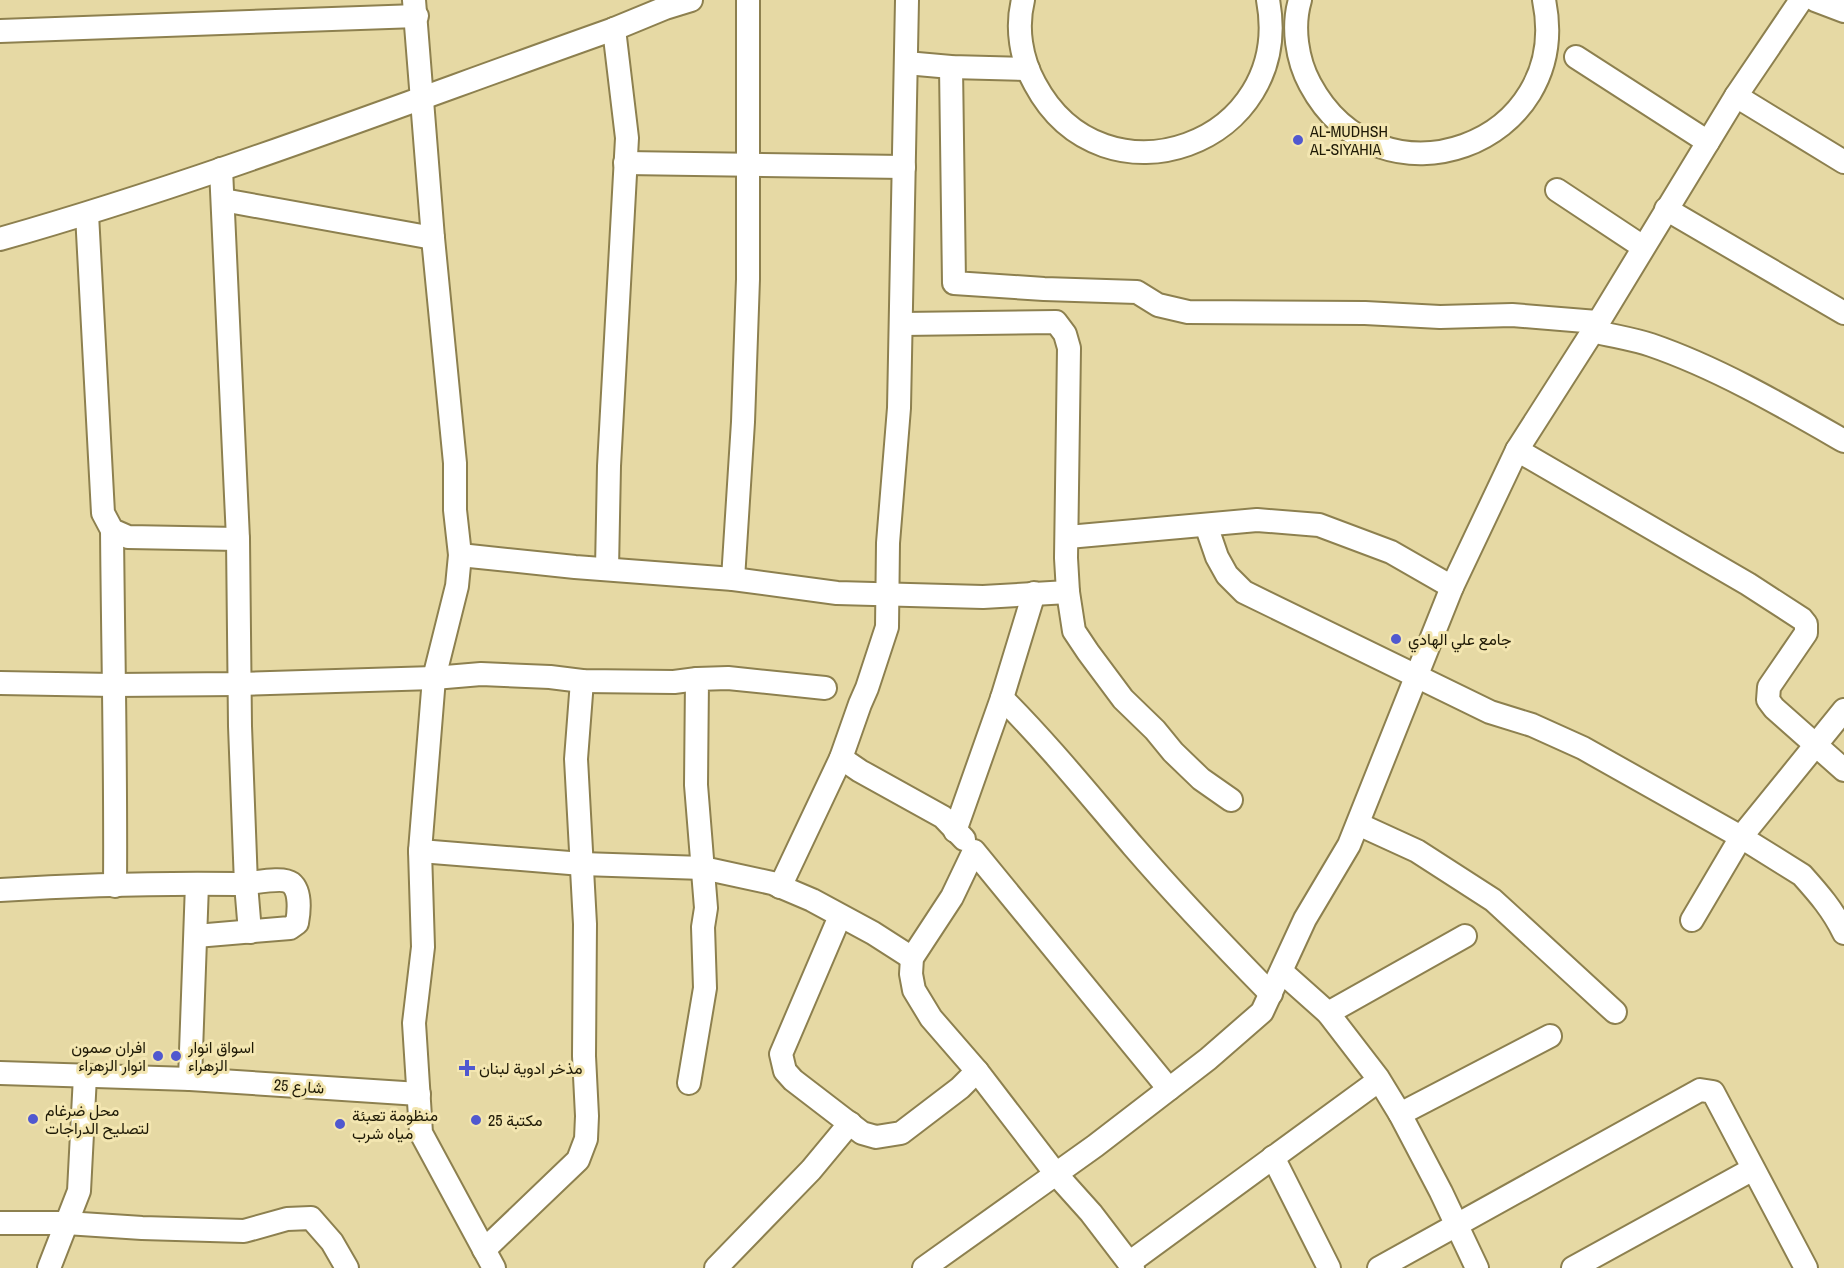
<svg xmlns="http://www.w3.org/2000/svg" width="1844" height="1268" font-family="'Archivo Narrow',Vazirmatn,sans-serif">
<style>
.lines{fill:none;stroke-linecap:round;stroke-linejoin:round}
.minor-casing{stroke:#8d804f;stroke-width:26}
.minor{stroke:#fff;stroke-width:22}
.poi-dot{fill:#5058cf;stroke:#f3e6b1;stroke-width:2}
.labels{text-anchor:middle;stroke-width:6;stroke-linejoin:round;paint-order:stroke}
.poi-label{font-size:16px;fill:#1f1a06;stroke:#f3e6b1;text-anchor:start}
.street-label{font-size:16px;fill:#1f1a06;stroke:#f3e6b1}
</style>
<rect width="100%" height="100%" fill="#e6d9a4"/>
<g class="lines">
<defs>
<g id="minor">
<polyline points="414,0 433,238 455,463 455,510 460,555 457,586 434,678 420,851 423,947 414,1023 421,1133 494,1268"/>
<path d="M 1023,0 C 1016,28 1021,59 1035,84 C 1104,213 1295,144 1268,0"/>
<path d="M 1300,0 C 1292,27 1297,60 1310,84 C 1380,215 1574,145 1544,0"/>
<polyline points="1815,0 1844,11"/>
<polyline points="0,31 417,16"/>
<polyline points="1576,57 1708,142"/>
<polyline points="906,63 951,67 1028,69"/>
<polyline points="951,67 954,283 1044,289 1137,292 1158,305 1188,312 1365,313 1440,317 1512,315 1597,322"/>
<polyline points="1736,96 1844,162"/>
<polyline points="625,163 904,167"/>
<polyline points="221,169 238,539 240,726 246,884 250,932"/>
<polyline points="1557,190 1643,247"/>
<polyline points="223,200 433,238"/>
<polyline points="1666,209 1844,313"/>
<polyline points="87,214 103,513 112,530 128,537 238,539"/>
<path d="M 0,239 C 208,180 410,101 614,29 L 665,8 L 691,0"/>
<polyline points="902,324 1056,322 1065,334 1069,348 1066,558 1068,592 1074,631 1088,652 1123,699 1155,730 1173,752 1201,779 1231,800"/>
<path d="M 1593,331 C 1612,336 1633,339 1651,345 C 1718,368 1783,406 1844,441"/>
<polyline points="1517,450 1748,584 1802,619 1806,624 1806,633 1769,687 1768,700 1774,708 1844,770"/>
<path d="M 1206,525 L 1217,557 L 1227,575 L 1244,592 L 1490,712 L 1532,725 L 1583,748 L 1741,837 L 1802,875 C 1819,894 1833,910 1844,933"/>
<path d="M 112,530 C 113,649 116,768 115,886"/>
<polyline points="1068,537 1257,520 1319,525 1391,552 1452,587"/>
<polyline points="460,555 575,567 733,579 837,593 983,597 1068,592"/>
<polyline points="607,569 609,466 627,138 614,29"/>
<polyline points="733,579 743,422 748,279 748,0"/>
<polyline points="0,683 113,685 239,684 434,678 481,674 550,677 582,681 674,682 697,679"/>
<path d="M 1002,698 C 1049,745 1090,796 1133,846 C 1177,897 1224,946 1271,994"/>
<polyline points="841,758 860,771 943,817 964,839"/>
<polyline points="1358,824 1417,851 1493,900 1615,1012"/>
<polyline points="955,831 1002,698 1034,593"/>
<polyline points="420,851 582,864 703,868 772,883 812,900 873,933 912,958"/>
<polyline points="780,887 841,758 860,704 867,688 887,627 888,543 899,408 907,0"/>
<path d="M 0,890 C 79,885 159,883 237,884 C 250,884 282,876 291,883 C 301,891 299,912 297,923 L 290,928 L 196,936"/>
<polyline points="840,916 781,1054 785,1071 793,1080 862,1133 876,1137 901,1133 960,1088 977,1071"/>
<polyline points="1692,920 1741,837 1844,710"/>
<polyline points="1282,972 1328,1013 1378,1078 1400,1114 1441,1192 1477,1268"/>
<polyline points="1328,1013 1465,936"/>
<polyline points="0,1073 190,1079 419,1094"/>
<polyline points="190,1079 197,884"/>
<polyline points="689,1083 705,988 703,927 706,908 696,785 697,679 728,678 825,688"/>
<polyline points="1400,1114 1550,1036"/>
<polyline points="1273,1157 1329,1268"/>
<polyline points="0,1223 66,1223 142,1228 244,1231 287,1219 311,1218 332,1242 347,1268"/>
<polyline points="484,1250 578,1160 586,1139 587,1116 584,1056 585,924 576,759 582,681"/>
<polyline points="1129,1263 1378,1081"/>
<polyline points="49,1268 79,1191 85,1076"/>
<polyline points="716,1268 811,1170 850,1123"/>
<polyline points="924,1268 1095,1146 1208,1059 1262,1012 1305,919 1349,845 1452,587 1517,450 1593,331 1736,96 1801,0"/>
<polyline points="1133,1268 1091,1213 1056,1174 977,1071 931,1018 914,990 911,974 912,958 952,897 974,851 1169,1089"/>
<polyline points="1379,1268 1700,1090 1713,1092 1806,1268"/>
<polyline points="1573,1268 1753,1169"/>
</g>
</defs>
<!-- minor casing -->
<use href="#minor" class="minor-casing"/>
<!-- minor -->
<use href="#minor" class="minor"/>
</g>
<!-- markers -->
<g class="poi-dot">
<circle cx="1298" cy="140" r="6"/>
<circle cx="1396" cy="639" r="6"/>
<circle cx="158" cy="1056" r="6"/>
<circle cx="176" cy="1056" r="6"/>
<path d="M464 1059h6v6h6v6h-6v6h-6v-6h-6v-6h6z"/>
<circle cx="33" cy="1119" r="6"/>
<circle cx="476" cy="1120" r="6"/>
<circle cx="340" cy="1124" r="6"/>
</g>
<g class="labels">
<!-- poi labels -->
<g class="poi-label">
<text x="1310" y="137">AL-MUDHSH<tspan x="1310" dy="18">AL-SIYAHIA</tspan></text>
<text x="1408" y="645">جامع علي الهادي</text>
<text x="146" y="1053" text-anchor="end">افران صمون<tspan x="146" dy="18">انوار الزهراء</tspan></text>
<text x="188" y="1053">اسواق انوار<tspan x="188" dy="18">الزهراء</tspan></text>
<text x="479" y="1074">مذخر ادوية لبنان</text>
<text x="45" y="1116">محل ضرغام<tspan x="45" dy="18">لتصليح الدراجات</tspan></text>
<text x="352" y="1121">منظومة تعبئة<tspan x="352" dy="18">مياه شرب</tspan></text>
<text x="488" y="1126">مكتبة 25</text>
</g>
<!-- street labels -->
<g class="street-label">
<text transform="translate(299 1086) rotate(4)" y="6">شارع 25</text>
</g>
</g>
</svg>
